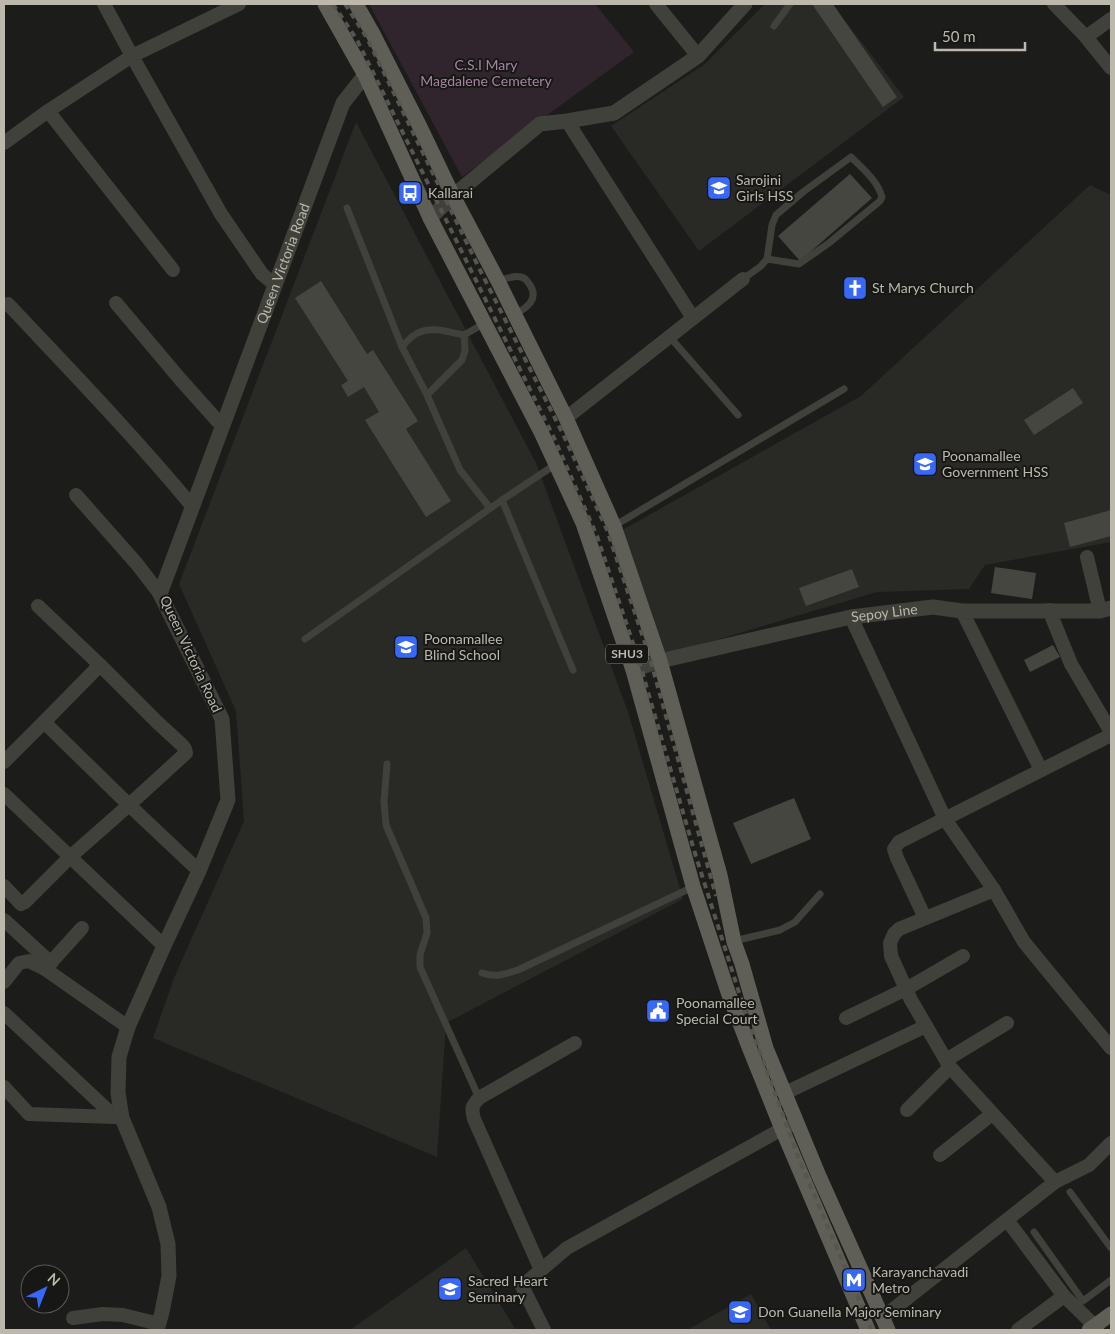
<svg xmlns="http://www.w3.org/2000/svg" width="1115" height="1334" font-family="Lato,sans-serif">
<style>
.built{fill:#292926}
.green{fill:#30252d}
.building{fill:#464641}
.lines{fill:none;stroke-linecap:round;stroke-linejoin:round}
.service{stroke:#41413b;stroke-width:7}
.minor{stroke:#41413b;stroke-width:14}
.tertiary{stroke:#41413b;stroke-width:15}
.primary{stroke:#605f57;stroke-width:15}
.rail{stroke:#56554e;stroke-width:4;stroke-dasharray:6 5;stroke-linecap:butt}
.labels{text-anchor:middle;stroke-width:4;stroke-linejoin:round;paint-order:stroke}
.shield{fill:#171715;stroke:#8a887f;stroke-width:1}
.shield-label{font-size:12px;font-weight:bold;fill:#bcb8ac}
.park-label{font-size:14px;fill:#a783a2;stroke:#171715}
.poi-label{font-size:14px;fill:#bcb8ac;stroke:#171715;text-anchor:start}
.street-label{font-size:14px;fill:#bcb8ac;stroke:#171715}
</style>
<rect width="100%" height="100%" fill="#1c1c1a"/>
<!-- built -->
<g class="built">
<polygon points="765,4 832,4 904,97 699,251 611,126 705,64"/>
<polygon points="356,122 536,463 628,712 683,899 446,1023 437,1157 153,1038 174,978 244,821 236,711 179,584"/>
<polygon points="1090,185 1111,195 1111,542 985,565 969,589 877,592 659,657 617,533 861,396"/>
<polygon points="466,1248 516,1330 350,1330"/>
<polygon points="751,1294 771,1330 687,1330"/>
</g>
<!-- green -->
<polygon class="green" points="369,4 595,4 634,52 462,177"/>
<!-- building -->
<g class="building">
<polygon points="812,4 833,4 897,97 883,107"/>
<polygon points="850,174 872,198 800,261 778,236"/>
<polygon points="321,281 367,354 373,350 418,421 406,429 451,501 426,517 365,420 379,412 364,387 348,397 341,385 348,381 295,298"/>
<polygon points="1073,388 1083,403 1034,435 1024,420"/>
<polygon points="1111,510 1111,536 1070,547 1064,523"/>
<polygon points="995,567 1036,573 1032,599 991,593"/>
<polygon points="852,569 859,587 806,606 799,588"/>
<polygon points="1053,645 1060,657 1030,672 1024,660"/>
<polygon points="794,798 811,839 751,864 733,823"/>
</g>
<g class="lines">
<!-- service -->
<g class="service">
<polyline points="774,26 790,4"/>
<path d="M 347,208 L 402,347 C 407,341 413,334 420,332 C 433,326 451,333 464,335"/>
<path d="M 743,279 L 761,266 L 767,259 L 772,225 L 776,215 L 803,192 L 851,157 C 862,168 878,181 882,197 L 880,201 L 829,243 L 799,264 L 767,259"/>
<path d="M 498,281 C 506,279 513,275 521,277 C 526,278 527,281 530,285 C 539,299 527,308 515,314"/>
<polyline points="485,323 464,335 465,351 462,360 427,395 460,470 490,508"/>
<polyline points="669,336 738,415"/>
<polyline points="402,347 427,395"/>
<polyline points="502,500 573,670"/>
<polyline points="614,526 844,389"/>
<polyline points="305,639 502,500 556,464"/>
<polyline points="387,764 384,802 386,825 426,918 427,933 420,955 420,967 479,1098"/>
<polyline points="734,941 780,930 795,922 820,894"/>
<path d="M 482,973 C 497,978 504,974 518,970 L 693,887"/>
<polyline points="1070,1192 1111,1248"/>
<polyline points="1034,1232 1083,1301 1111,1280"/>
</g>
<!-- minor -->
<g class="minor">
<polyline points="104,4 132,56 221,214 262,274 275,285"/>
<polyline points="656,4 698,56"/>
<polyline points="1054,4 1086,37 1111,68"/>
<polyline points="1086,37 1111,19"/>
<polyline points="48,111 173,270"/>
<polyline points="567,121 693,318"/>
<polyline points="4,143 48,111 132,56 239,4"/>
<polyline points="116,303 180,379 222,426"/>
<path d="M 8,304 C 70,370 134,436 192,506"/>
<polyline points="566,418 743,279"/>
<polyline points="76,495 137,564 160,594"/>
<polyline points="1087,557 1100,611"/>
<polyline points="38,606 100,665"/>
<polyline points="1049,610 1071,664 1111,732"/>
<polyline points="962,611 1041,770"/>
<polyline points="851,617 945,819 994,890 1024,942 1111,1048"/>
<polyline points="4,762 44,722"/>
<polyline points="4,794 164,946"/>
<polyline points="4,886 21,904 25,902 70,857 129,805 186,753 185,749 182,745 158,723 100,665 44,722 129,805 199,871"/>
<polyline points="994,890 899,929 894,934 890,943 891,956 911,1000 950,1067 1055,1182"/>
<polyline points="925,918 897,858 894,849 899,842 1111,735"/>
<polyline points="4,920 51,963"/>
<polyline points="82,928 45,969 128,1027"/>
<polyline points="4,982 19,963 29,961 45,969"/>
<polyline points="4,1013 115,1117 122,1118"/>
<polyline points="846,1018 906,989 963,956"/>
<polyline points="946,1060 1007,1023"/>
<polyline points="4,1087 29,1114 115,1117"/>
<polyline points="785,1093 926,1026"/>
<polyline points="907,1110 950,1067"/>
<polyline points="940,1155 992,1114"/>
<polyline points="1007,1220 1064,1296 1095,1326 1097,1330"/>
<path d="M 541,1270 L 474,1119 C 471,1108 472,1106 479,1098 L 575,1043"/>
<polyline points="73,1318 103,1314 123,1315 159,1324"/>
<polyline points="882,1318 1055,1182 1089,1165 1111,1143"/>
<polyline points="544,1330 522,1286 567,1248 782,1129 792,1125"/>
<polyline points="1018,1330 1064,1296"/>
</g>
<!-- tertiary -->
<g class="tertiary">
<polyline points="430,218 453,196 540,124 567,121 614,113 698,56 745,4"/>
<path id="s1" d="M 633,670 L 660,661 L 851,617 L 933,607 L 962,611 L 1100,611 L 1111,608"/>
<path id="s2" d="M 157,1330 L 162,1312 L 169,1276 L 168,1244 L 159,1207 L 122,1118 L 118,1093 L 119,1057 L 128,1027 L 164,946 L 199,871 L 228,800 L 222,719 L 160,594 L 343,103 L 365,75"/>
</g>
<!-- primary -->
<g class="primary">
<polyline points="325,4 365,75 430,218 541,432 583,523 633,670 693,886 728,992 749,1047 782,1129 868,1330"/>
<polyline points="356,4 373,34 420,127 453,196 498,281 566,418 614,526 660,661 720,875 734,942 742,964 766,1048 819,1176 888,1330"/>
<polyline points="1089,1330 1111,1314"/>
</g>
<!-- rail -->
<g class="rail">
<polyline points="333,4 357,40 555,440 597,536 639,661 694,850 742,1002 798,1157 872,1330"/>
<polyline points="345,4 367,38 481,272 563,434 607,530 649,655 716,896"/>
</g>
</g>
<!-- icons -->
<defs>
<symbol id="school-square" viewBox="-11 -11 22 22"><rect x="-9" y="-9" width="18" height="18" rx="4" fill="#3868f7" stroke="#171715"/><path d="M0-5L7-2L0 1L-7-2ZM-4 1L0 2.5L4 1V4Q0 6-4 4Z" fill="#fff"/></symbol>
<symbol id="bus-square" viewBox="-11 -11 22 22"><rect x="-9" y="-9" width="18" height="18" rx="4" fill="#3868f7" stroke="#171715"/><path d="M-5-6H5V4H4V6H2V4H-2V6H-4V4H-5ZM-3.5-4V0h7V-4ZM-3.5 1.2v1.5H-2V1.2ZM2 1.2v1.5H3.5V1.2Z" fill="#fff"/></symbol>
<symbol id="church-square" viewBox="-11 -11 22 22"><rect x="-9" y="-9" width="18" height="18" rx="4" fill="#3868f7" stroke="#171715"/><path d="M-1.2-6h2.4v3.5h3.3v2.4h-3.3V6h-2.4V-.1h-3.3v-2.4h3.3Z" fill="#fff"/></symbol>
<symbol id="civic-square" viewBox="-11 -11 22 22"><rect x="-9" y="-9" width="18" height="18" rx="4" fill="#3868f7" stroke="#171715"/><path d="M-.6-6.5H3V-4.5H.6V-3L4-1V1h2V6H-6V1h2V-1L-.6-3ZM-1.2 2.5V6h2.4V2.5Z" fill="#fff"/></symbol>
<symbol id="metro-square" viewBox="-11 -11 22 22"><rect x="-9" y="-9" width="18" height="18" rx="4" fill="#3868f7" stroke="#171715"/><path d="M-5.5 5V-5H-3L0 0L3-5H5.5V5H3V-.5L0 4L-3-.5V5Z" fill="#fff"/></symbol>
<symbol id="university-square" viewBox="-11 -11 22 22"><rect x="-9" y="-9" width="18" height="18" rx="4" fill="#3868f7" stroke="#171715"/><path d="M0-5L7-2L0 1L-7-2ZM-4 1L0 2.5L4 1V4Q0 6-4 4Z" fill="#fff"/></symbol>
</defs>
<g fill-rule="evenodd">
<use href="#school-square" x="705" y="174" width="28" height="28"/>
<use href="#bus-square" x="396" y="179" width="28" height="28"/>
<use href="#church-square" x="841" y="274" width="28" height="28"/>
<use href="#school-square" x="911" y="450" width="28" height="28"/>
<use href="#school-square" x="392" y="633" width="28" height="28"/>
<use href="#civic-square" x="644" y="997" width="28" height="28"/>
<use href="#metro-square" x="840" y="1266" width="28" height="28"/>
<use href="#university-square" x="436" y="1275" width="28" height="28"/>
<use href="#school-square" x="726" y="1298" width="28" height="28"/>
</g>
<g class="labels">
<!-- shield labels -->
<rect class="shield" x="606" y="644.5" width="42" height="19" rx="4"/>
<g class="shield-label">
<text x="627" y="658">SHU3</text>
</g>
<!-- park labels -->
<g class="park-label">
<text x="486" y="70">C.S.I Mary<tspan x="486" dy="16">Magdalene Cemetery</tspan></text>
</g>
<!-- poi labels -->
<g class="poi-label">
<text x="736" y="185">Sarojini<tspan x="736" dy="16">Girls HSS</tspan></text>
<text x="428" y="198">Kallarai</text>
<text x="872" y="293">St Marys Church</text>
<text x="942" y="461">Poonamallee<tspan x="942" dy="16">Government HSS</tspan></text>
<text x="424" y="644">Poonamallee<tspan x="424" dy="16">Blind School</tspan></text>
<text x="676" y="1008">Poonamallee<tspan x="676" dy="16">Special Court</tspan></text>
<text x="872" y="1277">Karayanchavadi<tspan x="872" dy="16">Metro</tspan></text>
<text x="468" y="1286">Sacred Heart<tspan x="468" dy="16">Seminary</tspan></text>
<text x="758" y="1317">Don Guanella Major Seminary</text>
</g>
<!-- street labels -->
<g class="street-label">
<text dy="5" stroke="none"><textPath href="#s2" startOffset="1136">Queen Victoria Road</textPath></text>
<text dy="5" stroke="none"><textPath href="#s1" startOffset="258">Sepoy Line</textPath></text>
<text transform="translate(191 654) rotate(65)" y="5">Queen Victoria Road</text>
</g>
</g>
<!-- border -->
<rect width="1115" height="1334" fill="none" stroke="#bcb8ac" stroke-width="10"/>
<!-- north arrow -->
<g transform="translate(45 1289) rotate(43)"><circle r="24" fill="#171715" stroke="#595751"/>
<path d="M0-4L9 19L0 12L-9 19Z" fill="#3868f7"/>
<text y="-8" font-size="14" font-weight="bold" text-anchor="middle" fill="#bcb8ac">N</text>
</g>
<!-- scale -->
<path d="M935 42v8h90v-8" fill="none" stroke="#bcb8ac" stroke-width="2.5"/>
<text x="942" y="42" font-size="15" fill="#bcb8ac" stroke="#171715" stroke-width="4" paint-order="stroke">50 m</text>
</svg>
